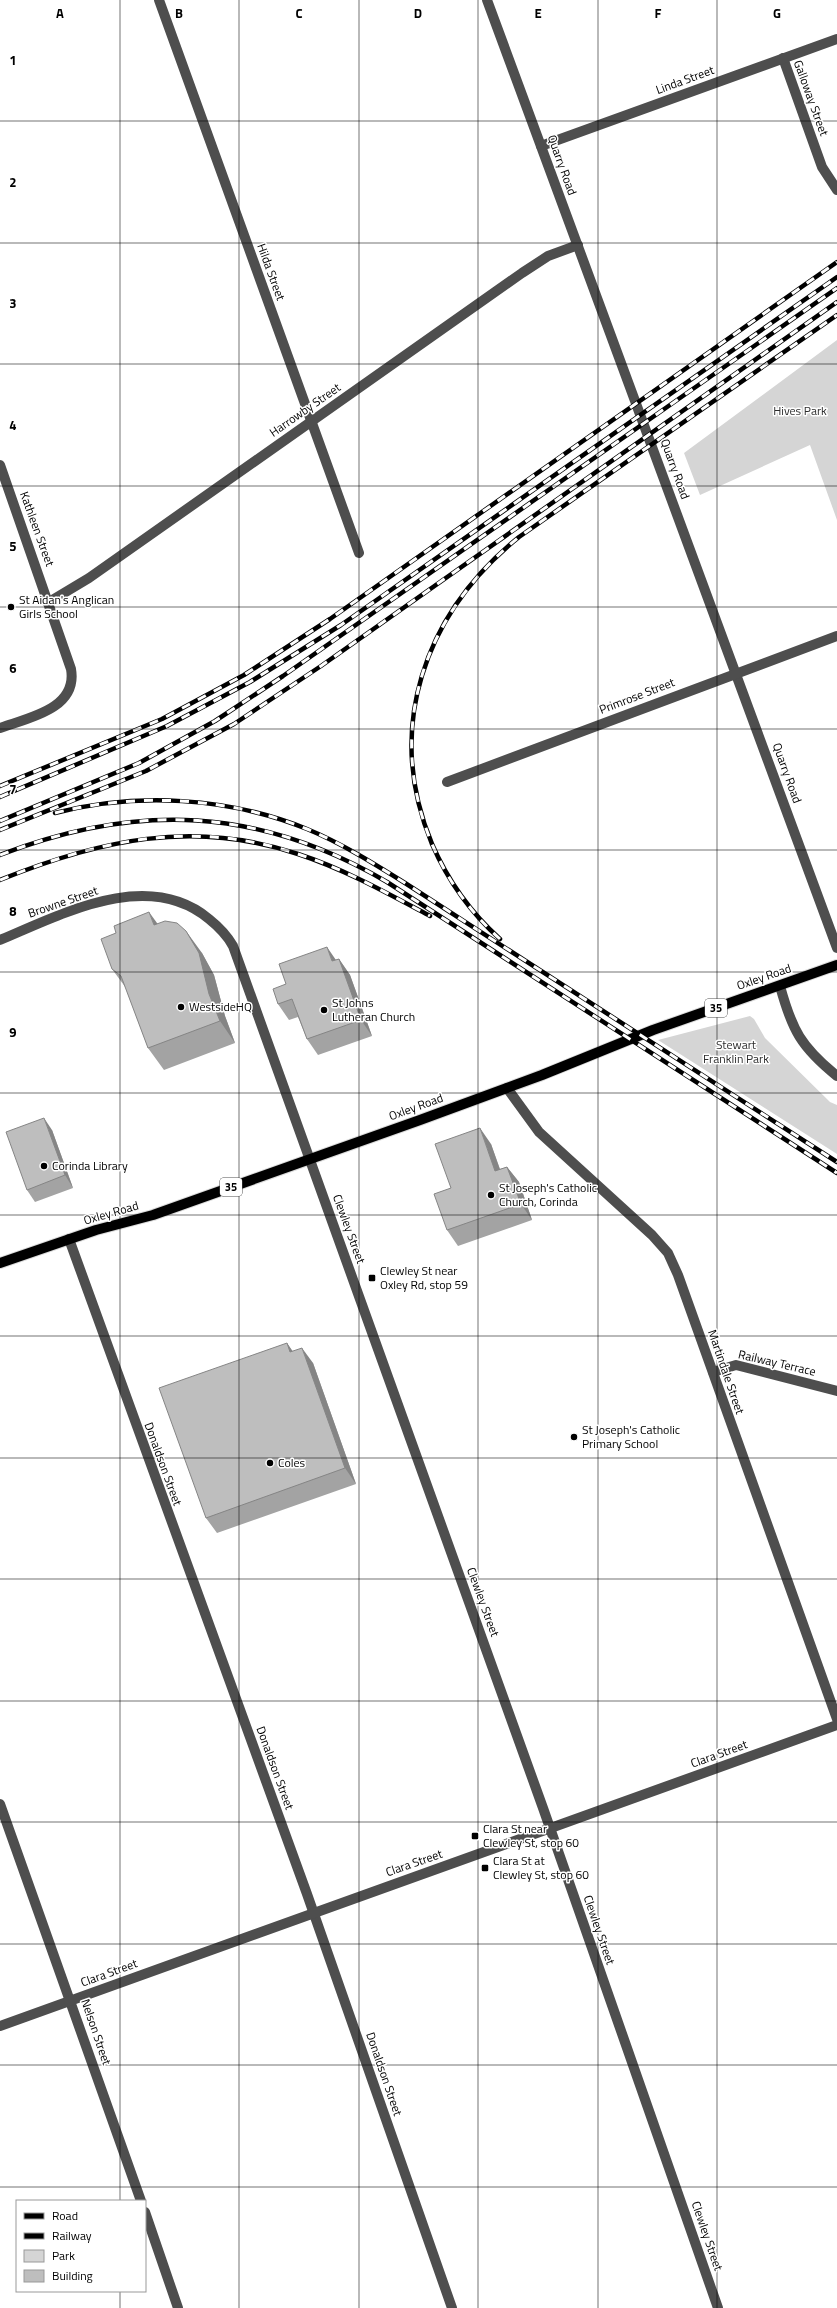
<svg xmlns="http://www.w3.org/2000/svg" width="837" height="2308" font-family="'Titillium Web',sans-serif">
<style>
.green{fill:#d5d5d5}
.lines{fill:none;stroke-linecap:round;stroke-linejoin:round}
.major-casing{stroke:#dbdbdb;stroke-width:12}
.minor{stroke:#4e4e4e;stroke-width:10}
.major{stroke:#000;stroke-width:10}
.rail-casing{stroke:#000;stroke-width:4.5}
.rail{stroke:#fff;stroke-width:3;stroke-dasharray:9;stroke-linecap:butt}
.wall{fill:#a3a3a3}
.shaded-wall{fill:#858585}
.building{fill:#bebebe;stroke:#858585}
.grid{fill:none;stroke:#000;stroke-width:1;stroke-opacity:0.55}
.poi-dot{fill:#000;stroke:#fff;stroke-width:1.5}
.labels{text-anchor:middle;stroke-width:3;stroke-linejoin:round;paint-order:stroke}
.shield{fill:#fff;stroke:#4c4c4c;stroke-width:1}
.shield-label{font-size:11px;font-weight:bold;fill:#000}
.street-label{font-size:12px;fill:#000;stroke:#fff}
.park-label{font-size:12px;fill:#2c2c2c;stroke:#fff}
.poi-label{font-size:12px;fill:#000;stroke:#fff;text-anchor:start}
.grid-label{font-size:13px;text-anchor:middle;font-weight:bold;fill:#000;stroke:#fff;stroke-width:3;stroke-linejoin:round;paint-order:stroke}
</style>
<rect width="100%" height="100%" fill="#fff"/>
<!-- green -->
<g class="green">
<polygon points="837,340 837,520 810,445 700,495 684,453"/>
<polygon points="750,1016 754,1019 765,1038 830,1102 837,1105 837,1154 658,1040"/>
</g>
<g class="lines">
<defs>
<polyline id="major" points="0,1263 96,1230 153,1215 420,1120 542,1075 653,1030 837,965"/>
</defs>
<!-- major casing -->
<use href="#major" class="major-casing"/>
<!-- minor -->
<g class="minor">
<polyline points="159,0 359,553"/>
<polyline points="487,0 837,948"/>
<polyline points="783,58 822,167 837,190"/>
<polyline points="541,146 837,39"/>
<path d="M 0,465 L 71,669 C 78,709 28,718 0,728"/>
<polyline points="49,602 89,578 522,273 548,256 578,245"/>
<polyline points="447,782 837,636"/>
<path d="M 0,940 C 62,914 148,868 209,919 C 219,927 227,935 233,946 L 543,1808 L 718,2308"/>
<path d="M 780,986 C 792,1030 801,1047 837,1076"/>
<polyline points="507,1088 539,1132 652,1235 668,1253 678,1275 837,1719"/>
<polyline points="69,1239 307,1894 452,2308"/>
<polyline points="713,1372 736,1365 837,1391"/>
<polyline points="0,1804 141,2201"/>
<polyline points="0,2026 837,1725"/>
<polyline points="145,2212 178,2308"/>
</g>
<!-- major -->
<use href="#major" class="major"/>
<defs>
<g id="rail">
<polyline points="0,786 162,719 244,675 330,619 837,262"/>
<polyline points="0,797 167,726 250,682 341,625 837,277"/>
<path d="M 55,813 C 137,792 228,797 307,829 C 341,843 373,863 405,883 L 837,1162"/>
<polyline points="0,821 139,763 215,721 283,676 837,288"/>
<polyline points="0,830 146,771 234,724 321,666 837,302"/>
<path d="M 0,855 C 137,802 259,807 387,882 L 837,1173"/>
<path d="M 0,880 C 99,840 193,819 298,854 C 344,869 387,893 430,916"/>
<path d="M 500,939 C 470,912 448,881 432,844 C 384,728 424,614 519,537 L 837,315"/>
</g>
</defs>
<!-- rail casing -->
<use href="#rail" class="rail-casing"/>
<!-- rail -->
<use href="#rail" class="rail"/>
</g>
<!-- wall -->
<g class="wall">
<polygon points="157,924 202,953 214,975 225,1016 235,1043 164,1070 148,1048 126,988 112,969"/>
<polygon points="339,959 350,975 372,1036 318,1055 307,1039 298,1017 289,1020 278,1004 286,984"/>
<polygon points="52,1130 73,1188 35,1202 27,1190"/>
<polygon points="491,1144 500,1169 507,1167 519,1182 532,1220 458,1246 447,1230"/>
<polygon points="287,1343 292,1351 313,1363 356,1484 217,1533 206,1518"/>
</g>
<!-- shaded-wall -->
<g class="shaded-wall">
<polygon points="149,912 165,934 154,925"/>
<polygon points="186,931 202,953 214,975 225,1016 235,1043 220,1021 209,994"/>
<polygon points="327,947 338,963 332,961"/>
<polygon points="339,959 350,975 372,1036 361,1020"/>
<polygon points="44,1118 52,1130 73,1188 65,1175"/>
<polygon points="480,1128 491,1144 506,1187 495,1171"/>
<polygon points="507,1167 519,1182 532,1220 521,1204"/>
<polygon points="287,1343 298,1359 290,1352"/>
<polygon points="302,1348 313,1363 356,1484 345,1468"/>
</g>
<!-- building -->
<g class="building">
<polygon points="149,912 154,925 165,921 177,923 186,931 199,953 209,994 220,1021 148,1048 121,976 112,969 101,939 116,933 114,926"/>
<polygon points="327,947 332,961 339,959 361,1020 307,1039 292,999 278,1004 273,989 286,984 279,964"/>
<polygon points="44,1118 65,1175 27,1190 6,1132"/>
<polygon points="480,1128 495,1171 507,1167 521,1204 447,1230 434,1194 451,1188 435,1144"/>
<polygon points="287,1343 290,1352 302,1348 345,1468 206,1518 159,1388"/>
</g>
<!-- grid -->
<path class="grid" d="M 120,0 L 120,2201M 239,0 L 239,2308M 359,0 L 359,2308M 478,0 L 478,2308M 598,0 L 598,2308M 717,0 L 717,2308M 0,121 L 837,121M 0,243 L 837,243M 0,364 L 837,364M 0,486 L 837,486M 0,607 L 837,607M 0,729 L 837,729M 0,850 L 837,850M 0,972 L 837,972M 0,1093 L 837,1093M 0,1215 L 837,1215M 0,1336 L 837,1336M 0,1458 L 837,1458M 0,1579 L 837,1579M 0,1701 L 837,1701M 0,1822 L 837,1822M 0,1944 L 837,1944M 0,2065 L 837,2065M 0,2187 L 837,2187M 120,2291 L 120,2308"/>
<!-- markers -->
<g class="poi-dot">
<circle cx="11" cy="607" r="4"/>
<circle cx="181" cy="1007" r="4"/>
<circle cx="324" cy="1010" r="4"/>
<circle cx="44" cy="1166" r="4"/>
<circle cx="491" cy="1195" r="4"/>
<rect x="368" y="1274" width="8" height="8" rx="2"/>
<circle cx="574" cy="1437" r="4"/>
<circle cx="270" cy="1463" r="4"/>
<rect x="471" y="1832" width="8" height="8" rx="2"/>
<rect x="481" y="1864" width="8" height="8" rx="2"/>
</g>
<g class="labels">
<!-- shield labels -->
<g class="shield">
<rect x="705" y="999" width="22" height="18" rx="3"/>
<rect x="220" y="1178" width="22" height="18" rx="3"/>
</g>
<g class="shield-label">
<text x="716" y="1012">35</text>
<text x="231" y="1191">35</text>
</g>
<!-- street labels -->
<g class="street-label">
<text transform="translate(685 80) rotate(-20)" y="4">Linda Street</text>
<text transform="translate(811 98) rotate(70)" y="4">Galloway Street</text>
<text transform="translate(562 165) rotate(70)" y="4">Quarry Road</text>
<text transform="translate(271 272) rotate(70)" y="4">Hilda Street</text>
<text transform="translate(305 410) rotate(-35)" y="4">Harrowby Street</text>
<text transform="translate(675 469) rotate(70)" y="4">Quarry Road</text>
<text transform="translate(37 529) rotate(70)" y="4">Kathleen Street</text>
<text transform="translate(637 696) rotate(-21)" y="4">Primrose Street</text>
<text transform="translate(787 773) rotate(70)" y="4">Quarry Road</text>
<text transform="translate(63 902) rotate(-19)" y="4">Browne Street</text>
<text transform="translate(764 977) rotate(-19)" y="4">Oxley Road</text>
<text transform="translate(416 1107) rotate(-20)" y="4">Oxley Road</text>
<text transform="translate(111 1213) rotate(-16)" y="4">Oxley Road</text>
<text transform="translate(349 1229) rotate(70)" y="4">Clewley Street</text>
<text transform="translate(777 1363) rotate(13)" y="4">Railway Terrace</text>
<text transform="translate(726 1372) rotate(71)" y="4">Martindale Street</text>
<text transform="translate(163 1464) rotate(70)" y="4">Donaldson Street</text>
<text transform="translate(483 1602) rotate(70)" y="4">Clewley Street</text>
<text transform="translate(719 1754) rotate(-20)" y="4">Clara Street</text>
<text transform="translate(275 1768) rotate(70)" y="4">Donaldson Street</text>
<text transform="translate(414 1863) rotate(-19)" y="4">Clara Street</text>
<text transform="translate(599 1930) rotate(71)" y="4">Clewley Street</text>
<text transform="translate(109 1973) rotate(-20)" y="4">Clara Street</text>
<text transform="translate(96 2032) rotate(71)" y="4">Nelson Street</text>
<text transform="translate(384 2074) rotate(71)" y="4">Donaldson Street</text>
<text transform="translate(707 2236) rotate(71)" y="4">Clewley Street</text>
</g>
<!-- park labels -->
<g class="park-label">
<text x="800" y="415">Hives Park</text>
<text x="736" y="1049">Stewart<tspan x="736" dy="14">Franklin Park</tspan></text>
</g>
<!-- poi labels -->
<g class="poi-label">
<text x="19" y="604">St Aidan's Anglican<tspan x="19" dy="14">Girls School</tspan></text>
<text x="332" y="1007">St Johns<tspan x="332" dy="14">Lutheran Church</tspan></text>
<text x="189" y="1011">WestsideHQ</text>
<text x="52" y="1170">Corinda Library</text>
<text x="499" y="1192">St Joseph's Catholic<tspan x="499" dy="14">Church, Corinda</tspan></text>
<text x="380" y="1275">Clewley St near<tspan x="380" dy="14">Oxley Rd, stop 59</tspan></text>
<text x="582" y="1434">St Joseph's Catholic<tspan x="582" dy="14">Primary School</tspan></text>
<text x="278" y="1467">Coles</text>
<text x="483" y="1833">Clara St near<tspan x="483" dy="14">Clewley St, stop 60</tspan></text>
<text x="493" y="1865">Clara St at<tspan x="493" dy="14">Clewley St, stop 60</tspan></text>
</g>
</g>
<g class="grid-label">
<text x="60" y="18">A</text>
<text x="179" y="18">B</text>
<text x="299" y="18">C</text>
<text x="418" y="18">D</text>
<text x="538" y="18">E</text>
<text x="658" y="18">F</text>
<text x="777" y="18">G</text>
<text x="13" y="65">1</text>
<text x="13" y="187">2</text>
<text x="13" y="308">3</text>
<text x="13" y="430">4</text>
<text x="13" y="551">5</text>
<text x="13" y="673">6</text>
<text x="13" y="794">7</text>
<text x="13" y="916">8</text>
<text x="13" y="1037">9</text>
</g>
<!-- legend -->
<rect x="16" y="2200" width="130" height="92" fill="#ffffff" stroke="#999999"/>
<rect x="24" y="2213" width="20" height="6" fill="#000000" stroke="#999999"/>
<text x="52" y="2220" font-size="12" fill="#000000">Road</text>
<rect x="24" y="2233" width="20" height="6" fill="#000000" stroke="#999999"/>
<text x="52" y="2240" font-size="12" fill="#000000">Railway</text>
<rect x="24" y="2250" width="20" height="12" fill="#d5d5d5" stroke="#999999"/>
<text x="52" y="2260" font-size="12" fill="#000000">Park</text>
<rect x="24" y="2270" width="20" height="12" fill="#bebebe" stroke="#999999"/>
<text x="52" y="2280" font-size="12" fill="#000000">Building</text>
</svg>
